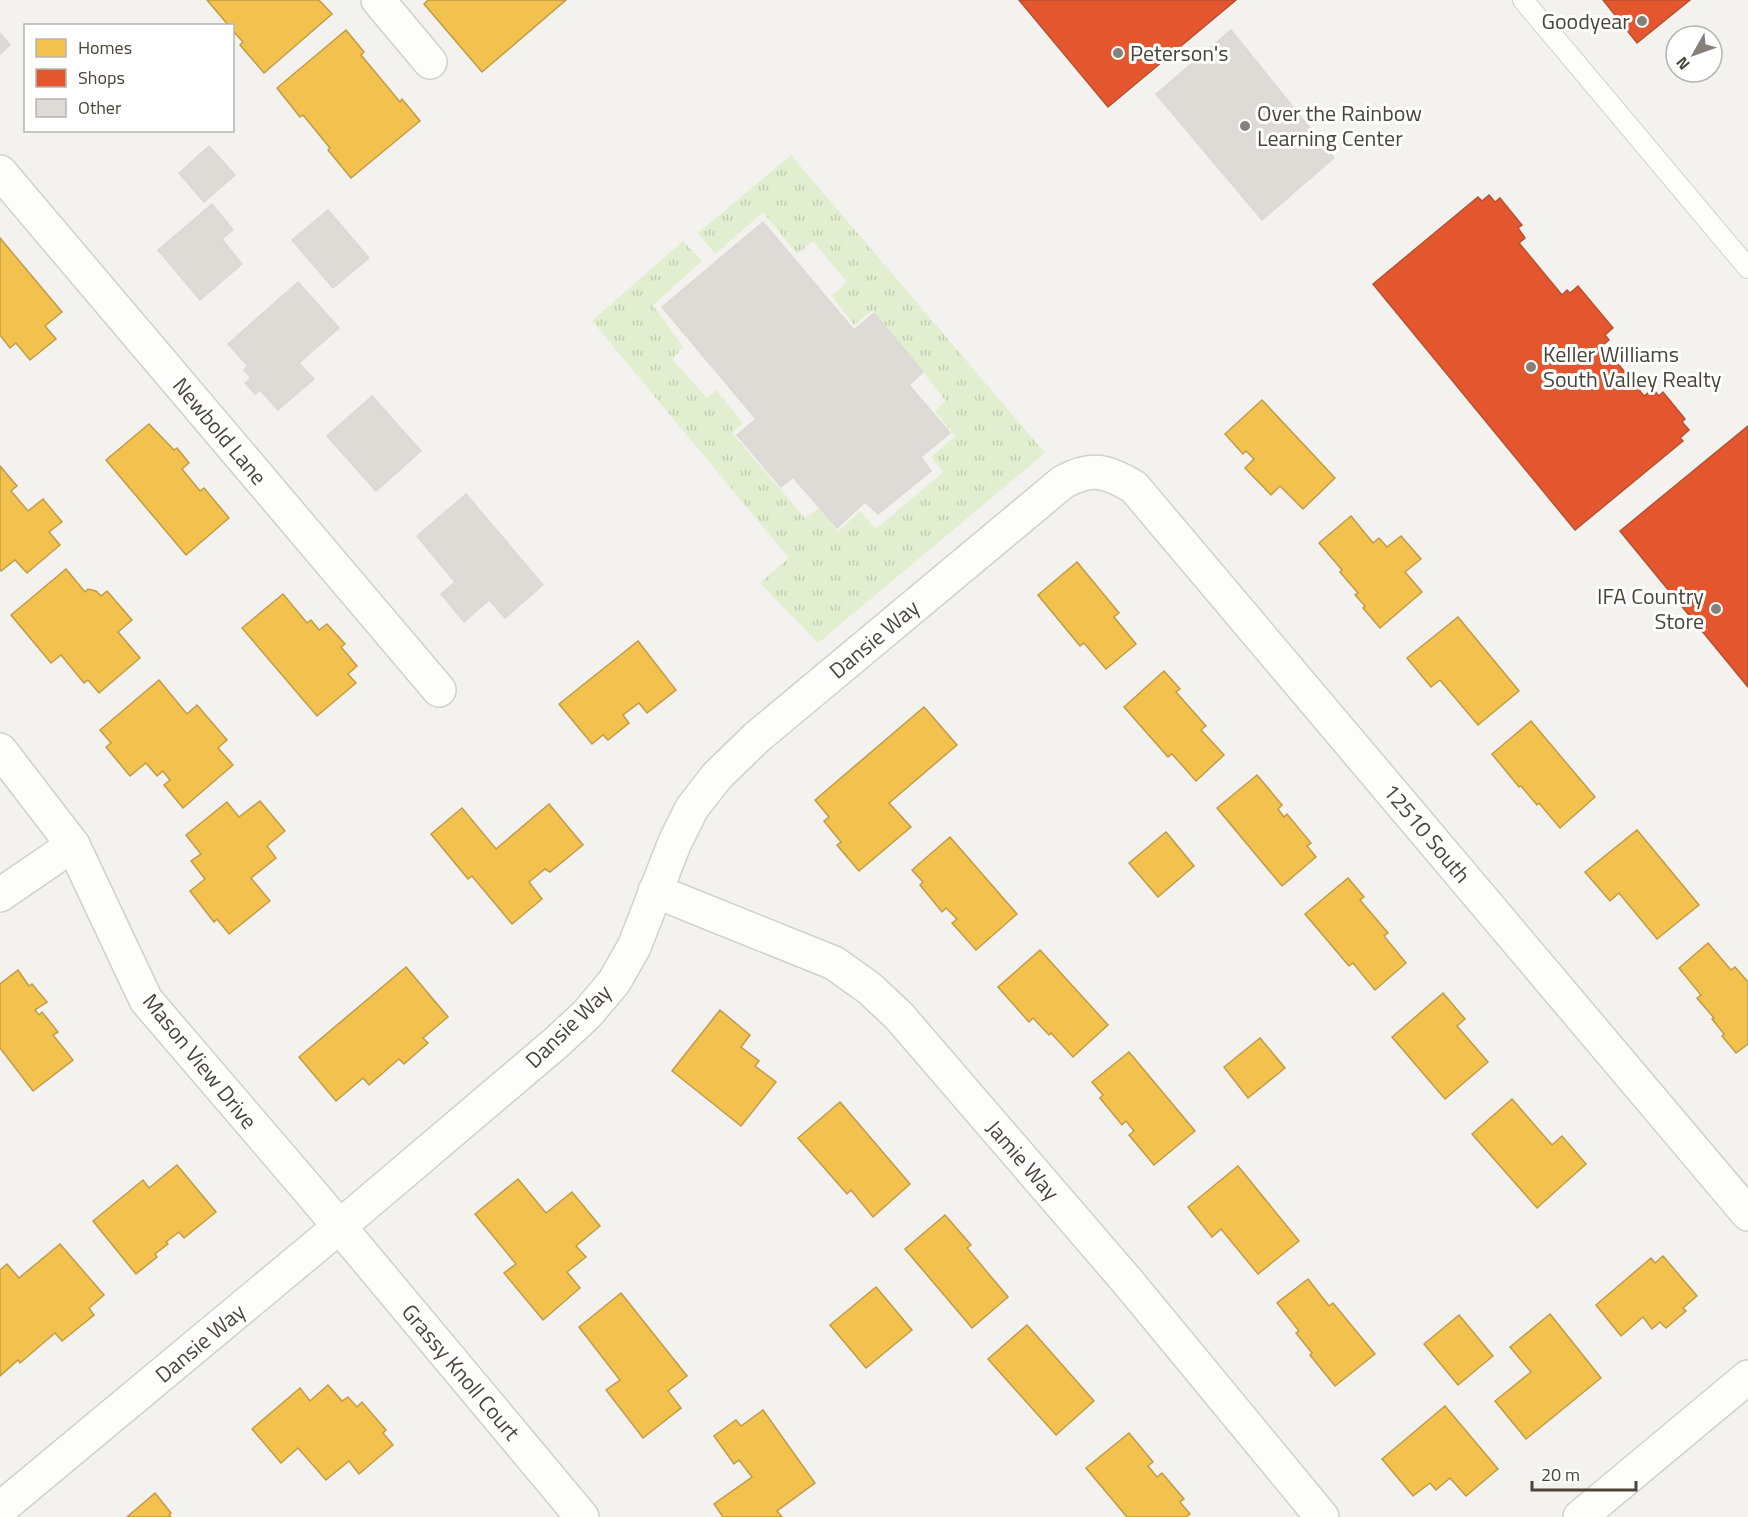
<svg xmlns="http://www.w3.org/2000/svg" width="1748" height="1517" font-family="'Titillium Web',sans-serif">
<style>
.grass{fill:url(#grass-tufts)}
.homes{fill:#f2c14e;stroke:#c09c48;stroke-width:1.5}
.shops{fill:#e4572e;stroke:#b65131;stroke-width:1.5}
.building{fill:#dedbd6;stroke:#dcd9d4;stroke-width:1.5}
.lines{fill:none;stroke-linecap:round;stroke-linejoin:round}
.service-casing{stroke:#d2d0cb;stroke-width:22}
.minor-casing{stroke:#d2d0cb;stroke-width:36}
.service{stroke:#fdfdfc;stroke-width:20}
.minor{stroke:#fdfdfc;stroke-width:33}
.poi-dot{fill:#868178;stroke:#fff;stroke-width:2}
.labels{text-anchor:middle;stroke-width:6;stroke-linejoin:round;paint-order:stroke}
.poi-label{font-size:22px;fill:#4b4439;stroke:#fff;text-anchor:start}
.street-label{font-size:22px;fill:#4b4439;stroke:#fff}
</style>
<defs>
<pattern id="grass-tufts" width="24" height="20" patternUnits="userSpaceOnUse" patternTransform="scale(1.5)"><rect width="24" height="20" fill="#e1eecf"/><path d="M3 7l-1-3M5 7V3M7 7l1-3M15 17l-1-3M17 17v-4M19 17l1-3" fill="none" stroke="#c3cdb2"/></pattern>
</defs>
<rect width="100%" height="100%" fill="#f4f2ee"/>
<!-- grass -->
<polygon class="grass" points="791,155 1045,453 818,643 760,583 789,558 592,321 683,241 702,261 653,305 683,347 672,359 707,398 716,390 743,423 732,433 805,518 819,508 838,532 860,511 876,529 943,472 931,457 955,436 935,411 946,401 873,310 854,325 832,296 847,282 813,241 797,254 763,212 715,254 698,233"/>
<!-- homes -->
<g class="homes">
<polygon points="207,0 319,0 332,14 264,73 240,45 243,42 232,30 232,26 229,26"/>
<polygon points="428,0 566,0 482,72 424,4"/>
<polygon points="346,30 364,52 361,55 400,102 402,99 420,121 351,178 328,150 330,148 303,115 300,117 277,88"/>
<polygon points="0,238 62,312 45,326 56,339 30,360 16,343 10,348 0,335"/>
<polygon points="1262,400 1335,478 1303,509 1280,486 1271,495 1245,468 1254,459 1246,451 1243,454 1225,434"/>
<polygon points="149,424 174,450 177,448 189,463 182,469 200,491 204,488 229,518 186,555 106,460"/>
<polygon points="0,466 17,486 11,491 28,511 43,499 62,522 49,532 60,545 27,573 15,560 1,571 0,570"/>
<polygon points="1351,516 1373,543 1379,538 1387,547 1401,536 1421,559 1405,572 1422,592 1380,628 1363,608 1365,606 1355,595 1358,593 1340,572 1342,570 1319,543"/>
<polygon points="1077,562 1119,613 1114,617 1136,644 1106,669 1084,643 1080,646 1038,595"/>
<polygon points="66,569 85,592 88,589 96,591 101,596 107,591 132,620 118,632 140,658 99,693 88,680 84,683 61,655 51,663 11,615"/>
<polygon points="283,594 307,623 311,620 319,630 327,624 345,644 341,647 357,666 348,674 356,683 317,716 242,628"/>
<polygon points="1458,617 1519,691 1478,725 1440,680 1431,687 1407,658"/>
<polygon points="638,641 676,690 647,713 639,703 623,715 629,723 608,740 603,735 592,744 559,704"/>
<polygon points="1164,671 1180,689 1176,692 1206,726 1201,730 1224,755 1196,781 1172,754 1168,757 1124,707"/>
<polygon points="159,680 187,714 197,705 227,740 218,748 233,765 183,808 164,785 170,780 163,771 157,776 146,763 130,776 106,747 111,743 100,730"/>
<polygon points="924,707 957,745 889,803 911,827 859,871 837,845 841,842 824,821 829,817 815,800"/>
<polygon points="1531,721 1595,797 1560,828 1539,803 1537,805 1521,786 1519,787 1492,754"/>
<polygon points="1257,775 1282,805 1278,809 1284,817 1287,814 1311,843 1307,846 1316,857 1282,886 1217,808"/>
<polygon points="260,801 285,831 267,846 276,858 251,878 270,901 229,934 217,919 214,922 190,891 205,879 191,861 201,854 186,835 227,802 239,817"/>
<polygon points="549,804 583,845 550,872 545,869 529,882 542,899 512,924 472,876 468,879 431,834 462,808 496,849"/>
<polygon points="1637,830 1699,905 1657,939 1619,893 1610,901 1585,872"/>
<polygon points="1166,832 1194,866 1158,897 1129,863"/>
<polygon points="950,837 1017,914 976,950 952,923 957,919 946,908 942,912 920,885 923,882 912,870"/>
<polygon points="1348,878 1364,897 1360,900 1388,933 1384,936 1406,963 1375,990 1353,963 1349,966 1305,914"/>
<polygon points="1708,943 1731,970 1735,967 1748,982 1748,1044 1736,1053 1722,1036 1724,1034 1712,1019 1714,1018 1697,998 1701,995 1679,968"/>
<polygon points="1040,950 1108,1025 1073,1057 1051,1033 1049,1035 1033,1018 1029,1022 998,987"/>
<polygon points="406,967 448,1017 423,1038 428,1043 404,1064 399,1059 369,1085 363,1078 336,1101 299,1057"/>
<polygon points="18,970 29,986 32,984 47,1002 35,1010 39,1015 42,1012 58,1032 53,1035 73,1060 33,1091 0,1048 0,984"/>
<polygon points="1443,993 1465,1019 1457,1026 1488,1062 1445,1099 1392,1037"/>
<polygon points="720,1010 750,1035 741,1047 759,1061 755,1066 776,1082 741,1126 672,1071"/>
<polygon points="1260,1038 1285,1068 1248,1098 1224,1067"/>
<polygon points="1129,1052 1195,1131 1154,1165 1129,1135 1134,1131 1126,1121 1122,1125 1100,1098 1103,1095 1092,1082"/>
<polygon points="1512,1099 1552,1145 1562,1136 1586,1164 1537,1208 1472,1134"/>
<polygon points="840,1102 910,1184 873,1217 851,1190 847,1194 798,1138"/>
<polygon points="177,1165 216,1212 184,1238 179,1232 166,1242 168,1244 155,1254 157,1257 136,1274 93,1221 143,1180 149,1188"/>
<polygon points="1238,1166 1299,1241 1258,1274 1221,1229 1212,1237 1188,1207"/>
<polygon points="518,1179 546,1213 572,1192 600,1226 576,1246 586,1257 567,1272 580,1288 543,1320 504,1273 516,1264 475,1214"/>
<polygon points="945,1215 971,1245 967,1248 1008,1297 972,1328 905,1249"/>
<polygon points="60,1244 104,1295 89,1308 94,1315 62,1341 55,1333 20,1363 18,1360 0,1376 0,1270 7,1264 19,1278"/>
<polygon points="1663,1256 1697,1296 1683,1308 1686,1311 1666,1328 1660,1322 1652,1329 1643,1317 1621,1336 1596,1305 1651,1258 1655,1263"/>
<polygon points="1308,1279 1329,1306 1333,1303 1375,1354 1335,1386 1310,1355 1312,1353 1296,1333 1299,1331 1277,1303"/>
<polygon points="876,1287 912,1330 866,1368 830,1325"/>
<polygon points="621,1293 687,1376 668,1391 681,1408 643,1438 606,1390 620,1380 579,1327"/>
<polygon points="1550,1314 1601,1378 1526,1439 1495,1401 1531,1372 1510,1347"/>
<polygon points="1459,1315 1493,1356 1458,1385 1424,1344"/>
<polygon points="1027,1325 1094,1401 1056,1435 988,1359"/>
<polygon points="328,1385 342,1401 348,1397 357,1407 362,1402 386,1430 383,1433 393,1445 359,1474 349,1461 326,1480 298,1448 281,1463 252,1429 300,1388 310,1401"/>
<polygon points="1445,1406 1498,1469 1466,1496 1450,1478 1436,1490 1430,1483 1413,1496 1382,1459"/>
<polygon points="763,1410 815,1483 777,1511 782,1517 723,1517 714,1504 752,1477 739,1460 734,1464 714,1436 736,1420 741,1426"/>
<polygon points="1129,1433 1153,1462 1148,1466 1157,1477 1162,1473 1184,1499 1180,1502 1190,1514 1186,1517 1127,1517 1086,1468"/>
<polygon points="155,1493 171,1513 169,1515 171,1517 127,1517"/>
</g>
<!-- shops -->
<g class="shops">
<polygon points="1019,0 1236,0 1108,107"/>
<polygon points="1603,0 1690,0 1637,43"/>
<polygon points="1489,195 1495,202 1500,198 1522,225 1518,228 1525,238 1519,243 1562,295 1567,290 1570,293 1578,286 1613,328 1605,335 1609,340 1603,345 1644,396 1653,389 1659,396 1663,392 1685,419 1682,422 1689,430 1680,438 1683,441 1575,530 1373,284 1478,197 1482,201"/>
<polygon points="1748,426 1748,687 1620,531"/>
</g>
<!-- building -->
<g class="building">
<polygon points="1231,30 1334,158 1262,220 1156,94"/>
<polygon points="0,33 10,45 0,54"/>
<polygon points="209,146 235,175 204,202 179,173"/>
<polygon points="212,204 233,230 222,239 242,264 200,300 158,250"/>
<polygon points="328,210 369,258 333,288 292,240"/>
<polygon points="763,222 854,330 874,313 923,372 909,385 950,433 921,457 931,471 878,514 865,502 837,528 793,477 781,487 737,435 756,419 662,307"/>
<polygon points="298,282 339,328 299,363 314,379 278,410 260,390 255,394 245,383 251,378 244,370 248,366 228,344"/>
<polygon points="372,396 421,451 376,491 327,436"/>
<polygon points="466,494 543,585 505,618 489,600 464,622 441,594 455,582 417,536"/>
</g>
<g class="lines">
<defs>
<polyline id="service" points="1523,0 1748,268"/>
<g id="minor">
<polyline points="378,0 430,62"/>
<polyline points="0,172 439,690"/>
<polyline points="0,750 73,845 146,1000 313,1195 582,1517"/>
<polyline points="655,891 834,963 869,988 899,1016 1128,1282 1322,1517"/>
<polyline points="0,895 73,845"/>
<path d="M 0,1509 L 339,1227 L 557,1042 L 587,1014 L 614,982 L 634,947 L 675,842 L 692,808 L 717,776 L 756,738 L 1063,482 C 1092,466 1107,471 1134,487 L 1748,1214"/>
<polyline points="1580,1517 1748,1377"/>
</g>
</defs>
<!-- service casing -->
<use href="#service" class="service-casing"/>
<!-- minor casing -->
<use href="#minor" class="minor-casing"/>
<!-- service -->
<use href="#service" class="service"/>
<!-- minor -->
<use href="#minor" class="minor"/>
</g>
<!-- markers -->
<g class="poi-dot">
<circle cx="1642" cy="21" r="6"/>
<circle cx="1118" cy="53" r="6"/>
<circle cx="1245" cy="126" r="6"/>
<circle cx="1531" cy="367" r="6"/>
<circle cx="1716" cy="609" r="6"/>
</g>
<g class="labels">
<!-- poi labels -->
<g class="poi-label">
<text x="1630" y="29" text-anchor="end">Goodyear</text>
<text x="1130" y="61">Peterson's</text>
<text x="1257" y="121">Over the Rainbow<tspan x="1257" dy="25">Learning Center</tspan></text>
<text x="1543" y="362">Keller Williams<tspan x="1543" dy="25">South Valley Realty</tspan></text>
<text x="1704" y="604" text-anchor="end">IFA Country<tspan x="1704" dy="25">Store</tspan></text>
</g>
<!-- street labels -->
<g class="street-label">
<text transform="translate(220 431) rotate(50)" y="8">Newbold Lane</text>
<text transform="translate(874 639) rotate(-40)" y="8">Dansie Way</text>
<text transform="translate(1427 833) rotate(50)" y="8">12510 South</text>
<text transform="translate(568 1026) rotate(-44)" y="8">Dansie Way</text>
<text transform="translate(200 1061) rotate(51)" y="8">Mason View Drive</text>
<text transform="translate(1023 1160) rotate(49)" y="8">Jamie Way</text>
<text transform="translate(200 1343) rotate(-40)" y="8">Dansie Way</text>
<text transform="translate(461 1372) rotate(50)" y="8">Grassy Knoll Court</text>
</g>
</g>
<!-- legend -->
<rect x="24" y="24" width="210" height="108" fill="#ffffff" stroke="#b7b4b0" stroke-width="1.5"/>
<rect x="36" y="39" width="30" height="18" fill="#f2c14e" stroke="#b7b4b0" stroke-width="1.5"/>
<text x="78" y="54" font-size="18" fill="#4b4439">Homes</text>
<rect x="36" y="69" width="30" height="18" fill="#e4572e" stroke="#b7b4b0" stroke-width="1.5"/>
<text x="78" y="84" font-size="18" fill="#4b4439">Shops</text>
<rect x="36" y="99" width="30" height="18" fill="#dedbd6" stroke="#b7b4b0" stroke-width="1.5"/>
<text x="78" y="114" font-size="18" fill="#4b4439">Other</text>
<!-- north arrow -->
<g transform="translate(1694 54) rotate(230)"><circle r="28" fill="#ffffff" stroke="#b7b4b0" stroke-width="1.5"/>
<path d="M0-4.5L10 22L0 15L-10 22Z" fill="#868178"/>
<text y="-9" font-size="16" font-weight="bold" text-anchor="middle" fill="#4b4439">N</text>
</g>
<!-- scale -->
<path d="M1532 1481v9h104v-9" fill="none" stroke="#4b4439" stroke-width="3"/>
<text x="1541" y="1481" font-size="18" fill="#4b4439" stroke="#ffffff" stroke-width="4.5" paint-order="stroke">20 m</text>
</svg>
